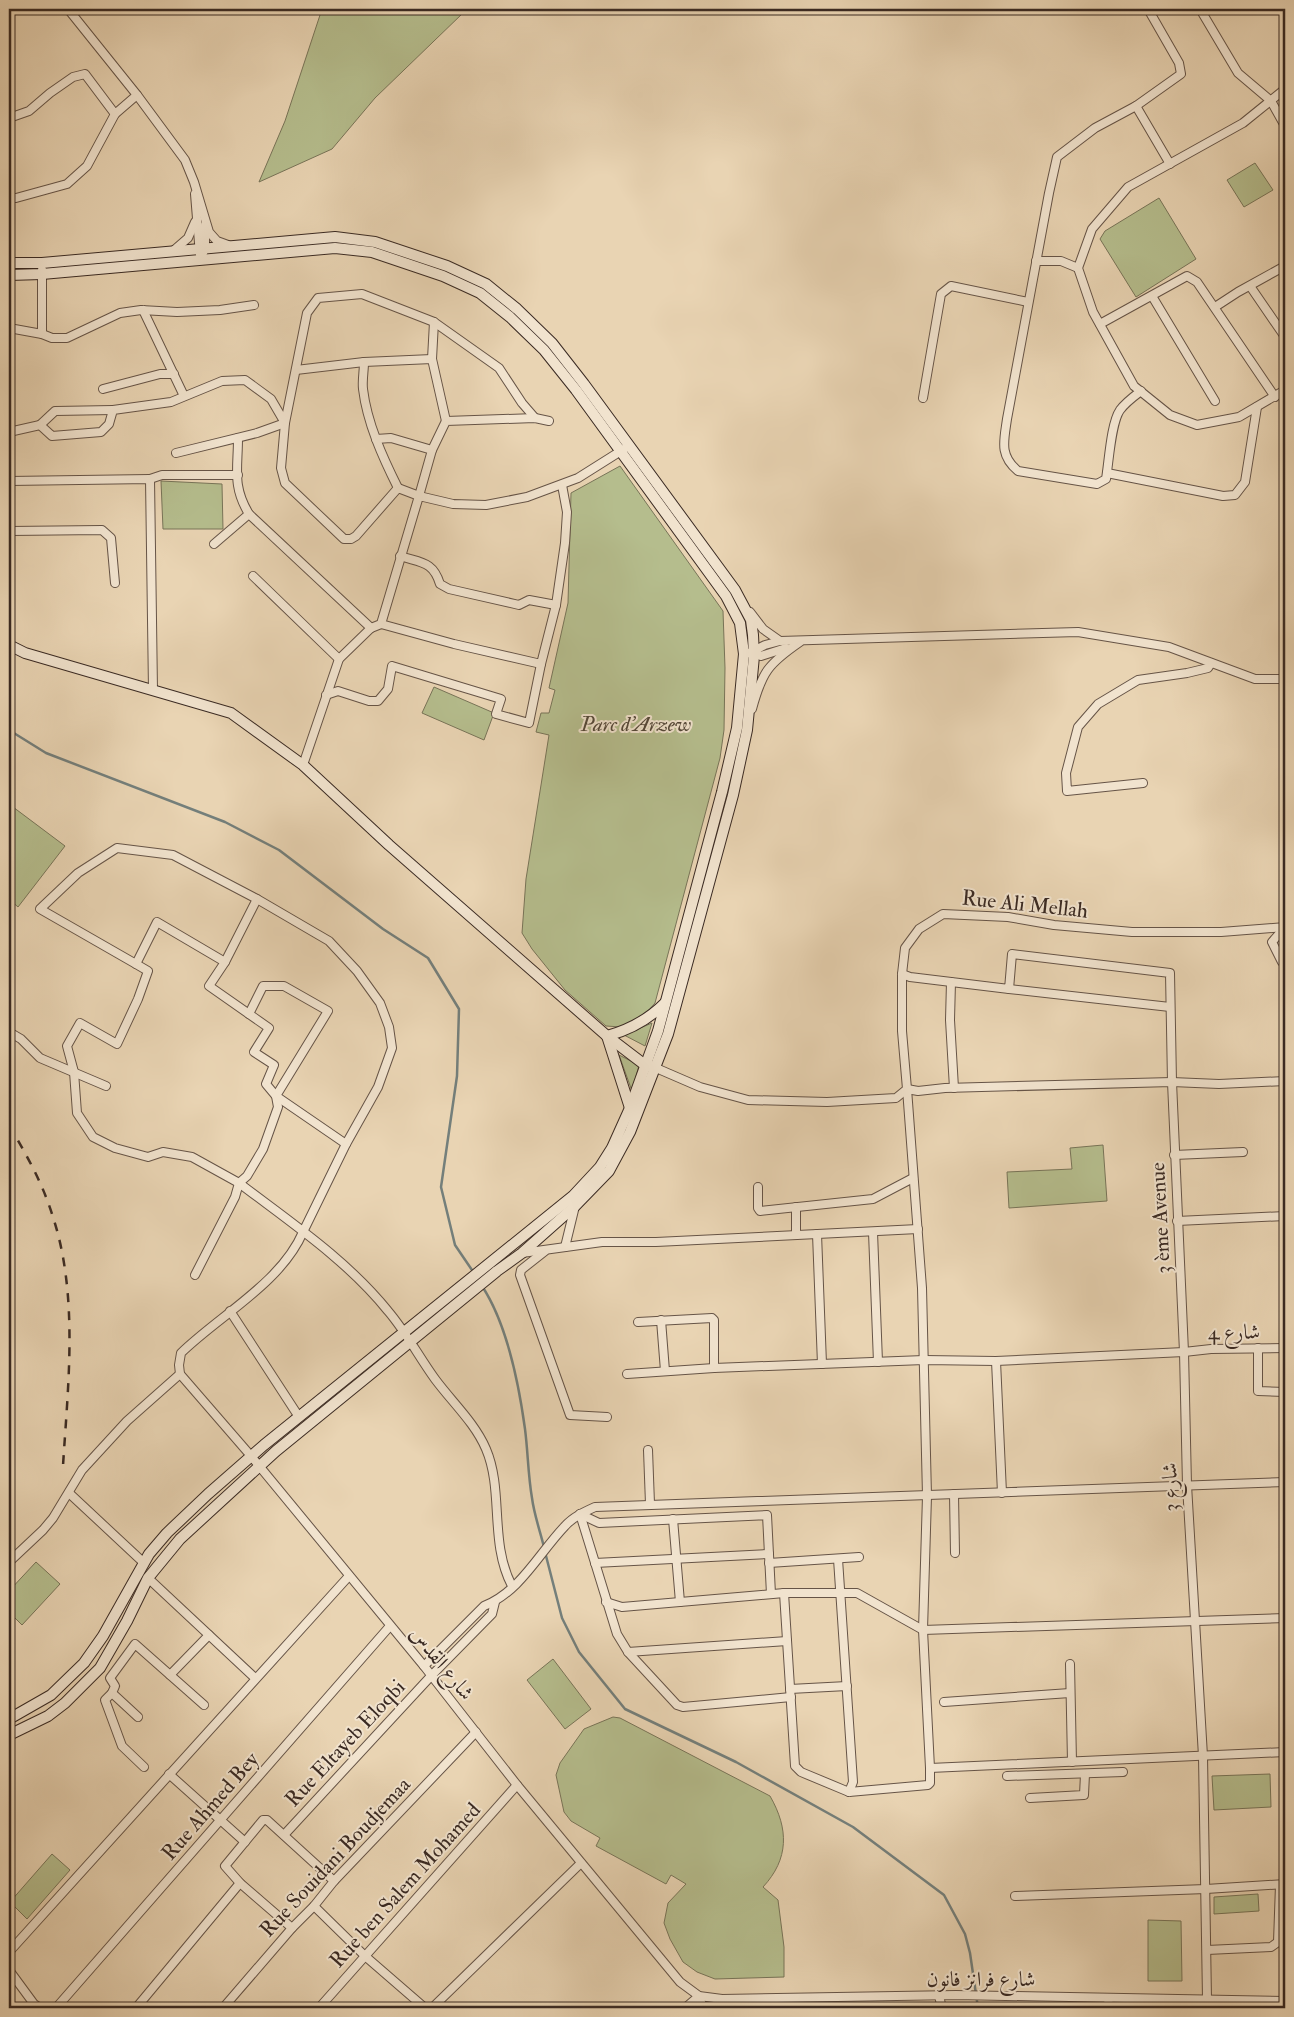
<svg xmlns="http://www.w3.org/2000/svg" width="1294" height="2017" font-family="'IM FELL Double Pica',Amiri,serif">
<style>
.green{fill:#b5bd8d;stroke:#787458}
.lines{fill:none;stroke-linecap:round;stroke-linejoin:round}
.stream{stroke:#747f7b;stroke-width:2.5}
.street-casing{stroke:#665447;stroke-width:10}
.secondary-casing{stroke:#3a2a23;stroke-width:12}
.street{stroke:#f1e3ce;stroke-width:8}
.secondary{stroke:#f1e3ce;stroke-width:10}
.rail{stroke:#3a2a23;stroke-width:2.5;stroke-dasharray:9 9;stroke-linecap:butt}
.labels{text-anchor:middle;stroke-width:4;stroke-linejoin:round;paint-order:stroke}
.park-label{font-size:21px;font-style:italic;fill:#534738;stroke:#f1e3ce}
.street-label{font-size:21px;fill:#3a2a23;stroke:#f1e3ce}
</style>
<rect width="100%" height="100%" fill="#e9d4b3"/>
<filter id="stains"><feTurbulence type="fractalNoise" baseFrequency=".004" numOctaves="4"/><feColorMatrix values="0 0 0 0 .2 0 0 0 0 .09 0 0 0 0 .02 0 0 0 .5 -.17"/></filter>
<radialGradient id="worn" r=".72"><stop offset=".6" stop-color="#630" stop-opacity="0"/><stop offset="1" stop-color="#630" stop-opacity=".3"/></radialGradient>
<!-- green -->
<g class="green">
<polygon points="322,9 465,9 463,13 375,98 332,149 259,182 285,121"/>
<polygon points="1255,163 1273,190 1244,207 1227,180"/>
<polygon points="1159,198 1196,259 1136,297 1100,239 1105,231"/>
<polygon points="620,466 723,611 725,668 724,730 720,758 655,1003 641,1019 621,1027 606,1026 565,990 532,949 522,933 526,879 549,735 536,732 541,713 549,713 555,690 549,688 568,603 571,493"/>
<polygon points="161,481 222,484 223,529 163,529"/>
<polygon points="434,687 494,713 484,740 422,713"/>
<polygon points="9,804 65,846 18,907 9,899"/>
<polygon points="652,1023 645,1046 624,1035"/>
<polygon points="619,1055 639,1065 632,1091"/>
<polygon points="1103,1145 1107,1201 1009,1208 1007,1172 1072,1169 1070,1148"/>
<polygon points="36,1562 60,1584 22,1625 9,1612 9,1591"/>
<polygon points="553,1659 591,1709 565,1729 527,1680"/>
<path d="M 613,1717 L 620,1718 L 770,1796 C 789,1829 789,1859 763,1887 L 778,1900 L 784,1947 L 784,1977 L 715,1979 L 697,1972 L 683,1962 L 670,1939 L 664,1923 L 668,1903 L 686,1884 L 671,1875 L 666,1884 L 596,1846 L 600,1838 L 571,1821 L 564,1812 L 556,1775 L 560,1763 L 584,1729 Z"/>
<polygon points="1270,1774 1271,1807 1214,1810 1212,1776"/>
<polygon points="52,1854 70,1870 27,1919 10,1902"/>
<polygon points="1258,1894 1259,1911 1214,1914 1214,1897"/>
<polygon points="1148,1920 1181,1921 1182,1981 1148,1981"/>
</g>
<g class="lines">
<!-- stream -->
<g class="stream">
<polyline points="9,730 46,753 225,822 279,850 383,929 428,958 459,1009 457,1076 441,1187 455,1245 474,1273"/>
<path d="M 482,1286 C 507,1324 519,1385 525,1429 C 528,1452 528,1475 532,1498 C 534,1514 540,1531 544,1547"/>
<polyline points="545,1552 562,1618 579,1652 625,1709 736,1762 853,1827 944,1895 965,1934 970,1953 978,2008"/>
</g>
<defs>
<g id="street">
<polyline points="68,9 137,95 185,160 194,182 209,232 217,241 228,245"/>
<polyline points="1200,9 1238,73 1271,101 1285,126"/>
<polyline points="1285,89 1243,123 1128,187 1092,229 1078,268 1093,312 1134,386 1170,415 1197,425 1239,417 1285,390"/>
<polyline points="1136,106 1170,164"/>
<polyline points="9,118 29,111 50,93 73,77 85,74 115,114 137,95"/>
<polyline points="195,194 200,255"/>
<polyline points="9,198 16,198 67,184 87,166 115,114"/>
<polyline points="173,251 188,238 195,222"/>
<polyline points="203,253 205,248 205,225"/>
<polyline points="1036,261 1061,261 1078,268"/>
<polyline points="1250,286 1285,337"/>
<polyline points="1152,296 1215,401"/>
<polyline points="1215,307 1238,292 1285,266"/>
<polyline points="143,310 184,396"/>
<polyline points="1100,324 1187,276 1197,282 1275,397"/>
<polyline points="9,328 42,334 42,270"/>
<polyline points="42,334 52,338 67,338 120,313 141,310 177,312 220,310 254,305"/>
<polyline points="432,359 434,322"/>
<path d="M 364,362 C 364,371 362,381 363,389 C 367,423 383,458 398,488"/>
<polyline points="296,370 364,362 432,359 446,421"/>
<polyline points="103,389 160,374 174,374"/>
<path d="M 1141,391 C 1133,397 1126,402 1120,410 C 1111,423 1109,461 1106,479 L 1097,484 L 1018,471 C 999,455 1004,441 1007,419 L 1049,193 L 1057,157 L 1095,128 L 1136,106 L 1181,74 L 1179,63 L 1148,9"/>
<polyline points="923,398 941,294 951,286 1028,302"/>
<polyline points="40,425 55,411 113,410"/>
<polyline points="9,432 40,425 52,436 101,432 109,424 113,410 171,402 222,381 245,380 271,399 285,423 281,468 285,483 344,539 351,539 356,536 398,488 419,496 432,450 446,421 535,418 549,421"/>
<path d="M 238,438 C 238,469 232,486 249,514"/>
<polyline points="376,439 391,438 432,450"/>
<polyline points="176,453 257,433 285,423 307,313 318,298 362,294 434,322 499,368 522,403 535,418"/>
<polyline points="1107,473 1223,496 1235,495 1245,482 1257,407"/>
<polyline points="150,479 162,475 238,475"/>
<polyline points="9,481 150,479 153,690"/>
<polyline points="9,531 102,530 111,538 115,583"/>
<polyline points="214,544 249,514 371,628"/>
<path d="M 400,556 C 421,563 433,561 440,584 L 449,589 L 519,605 L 529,600 L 556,605"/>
<polyline points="253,576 339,659"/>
<polyline points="750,612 763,629 780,641 1078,632 1169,647 1255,679 1285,679"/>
<polyline points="381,624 454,644 541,664 556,605 565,543 567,512 562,485"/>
<polyline points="754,652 761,656 786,648"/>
<polyline points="749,653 765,645 780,641"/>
<polyline points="326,695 338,691 369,701 378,701 388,689 392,666 501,699 496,714 529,723 541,664"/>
<path d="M 752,709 C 762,672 768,664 800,642"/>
<polyline points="303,765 339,659 371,628 381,624 419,496 453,504 486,505 527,497 578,478 624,449"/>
<polyline points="1143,783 1067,791 1066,773 1078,727 1098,704 1138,680 1187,673 1208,668 1211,663"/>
<polyline points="1285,927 1272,942 1282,962 1285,964"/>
<polyline points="225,962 257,899"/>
<polyline points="136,964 148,971 138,999 117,1044 80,1023 67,1046 74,1072 77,1113 93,1137 115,1148 148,1157 163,1152 192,1157 239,1183 235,1197 195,1275"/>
<polyline points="902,974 910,977 1009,989 1012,954 1170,973 1172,1082 1184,1352 1187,1485 1203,1756 1207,1999"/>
<polyline points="951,982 950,1020 954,1088"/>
<polyline points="1009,989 1170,1007"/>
<polyline points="249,1014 263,986 284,986 328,1011 276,1096 346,1144"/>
<polyline points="9,1032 21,1039 40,1058 106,1086"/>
<polyline points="656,1068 700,1087 748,1100 827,1102 896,1098 907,1089 902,1031 902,974 905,948 919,929 943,914 1008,917 1054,925 1132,932 1221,932 1285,927"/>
<polyline points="1174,1155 1243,1152"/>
<polyline points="758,1187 758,1208 760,1211 873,1199 913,1178"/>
<polyline points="1177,1221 1285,1216"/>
<polyline points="873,1232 878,1362"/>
<polyline points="817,1234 822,1364"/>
<polyline points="796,1235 796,1207"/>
<polyline points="565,1247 575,1206"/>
<polyline points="545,1251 521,1270 520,1275 570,1415 607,1417"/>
<polyline points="522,1253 602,1242 656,1242 918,1229"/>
<polyline points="230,1311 299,1417"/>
<polyline points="661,1320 665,1371"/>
<polyline points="638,1322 712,1318 714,1320 714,1368"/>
<polyline points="1258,1348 1258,1391 1285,1392"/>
<polyline points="996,1361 1002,1493"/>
<polyline points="627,1374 714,1368 924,1360 996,1361 1184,1352 1211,1349 1285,1348"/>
<polyline points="648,1450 650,1504"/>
<polyline points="69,1493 144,1563"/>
<polyline points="954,1494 955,1553"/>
<polyline points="580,1514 617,1634 628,1652 677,1705 683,1707 791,1697"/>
<polyline points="580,1514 599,1523 767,1515 771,1594"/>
<polyline points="673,1519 680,1602"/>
<polyline points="838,1559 853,1782 849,1792"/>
<polyline points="9,1562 43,1530 53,1518 82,1470 127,1421 180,1374"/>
<polyline points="595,1563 769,1554"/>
<polyline points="769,1563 859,1557"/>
<polyline points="148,1578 255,1678"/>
<path d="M 512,1586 C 489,1542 504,1491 486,1449 C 475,1423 452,1402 435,1379 C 419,1357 406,1332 388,1311 C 347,1260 290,1222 239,1183 L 247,1176 L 263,1149 L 278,1107 L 276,1096 L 266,1084 L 274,1065 L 254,1052 L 269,1028 L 209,986 L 225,962 L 157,922 L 136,964 L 40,909 L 78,873 L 117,848 L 173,855 L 257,899 L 329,941 L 357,971 L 380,1003 L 389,1027 L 392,1048 L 378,1087 L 346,1144 L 303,1232 C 281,1283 220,1315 181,1353 L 179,1365 L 180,1374 L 251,1456 L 424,1666 L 517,1785 L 680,1982 L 699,1996 L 722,1999 L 956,1995 L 1285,2001"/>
<polyline points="784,1593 795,1766 801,1772 849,1792 928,1785 930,1783 930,1768 923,1630 927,1496 922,1288 907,1089 918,1091 945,1088 1172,1082 1219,1084 1285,1081"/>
<polyline points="606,1602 622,1607 784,1593 857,1593 923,1630 1285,1618"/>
<polyline points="628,1652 787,1641"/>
<polyline points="1070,1664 1072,1762"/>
<path d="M 424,1666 L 484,1606 C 520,1592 539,1553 565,1526 C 573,1517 584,1512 595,1507 L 1285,1482"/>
<polyline points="170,1675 209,1635"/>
<polyline points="790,1689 847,1686"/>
<polyline points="112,1693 105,1700 122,1746 144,1767"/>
<polyline points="944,1702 1070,1693"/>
<polyline points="138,1717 112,1693 115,1686 110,1678 135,1644 204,1705"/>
<polyline points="930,1768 1285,1752"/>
<polyline points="169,1774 245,1842"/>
<polyline points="1007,1776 1123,1772"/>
<polyline points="1030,1798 1084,1795 1085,1774"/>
<polyline points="284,1835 431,1676 492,1614 495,1602"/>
<polyline points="1015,1896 1206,1889 1285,1884"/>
<polyline points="314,1906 365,1956 425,2008"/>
<polyline points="292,1928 240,1883 225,1866 263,1820 267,1820 334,1881"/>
<polyline points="1207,1950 1271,1947 1278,1942 1280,1885"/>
<polyline points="9,1952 349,1576"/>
<polyline points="9,1970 34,2004 40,2008"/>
<polyline points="939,1996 942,2008"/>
<polyline points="1108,1998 1109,2008"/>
<polyline points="56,2008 390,1626"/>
<polyline points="136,2008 240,1883"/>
<polyline points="223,2008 292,1928 314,1906 334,1881 476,1732"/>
<polyline points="319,2008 517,1785"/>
<polyline points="432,2008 581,1863"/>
<polyline points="685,2008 699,1996 703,2008"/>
</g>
<g id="secondary">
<polyline points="9,263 42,263 335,237 375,242 447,266 486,284 517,309 552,343 584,384 735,590 751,620 753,635 754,656 747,730 733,795 668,1034 630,1132 609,1171 575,1206 522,1253 497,1271 276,1451 180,1539 148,1578 127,1621 100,1668 65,1703 48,1716 9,1735"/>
<polyline points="9,275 42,274 335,248 372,252 443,276 480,293 510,317 544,350 576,390 726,596 740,623 744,654 737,728 722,792 658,1031 630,1108 612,1148 600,1167 573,1196 264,1445 208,1494 167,1533 149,1554 103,1636 84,1663 51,1695 9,1719"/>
<polyline points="9,645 25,653 231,713 303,765 389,845 607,1036 645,1065 652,1067"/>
<path d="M 630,1108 L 607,1036 C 629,1030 649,1019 665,1003"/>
</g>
</defs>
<!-- street casing -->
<use href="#street" class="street-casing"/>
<!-- secondary casing -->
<use href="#secondary" class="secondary-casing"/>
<!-- street -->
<use href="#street" class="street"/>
<!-- secondary -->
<use href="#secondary" class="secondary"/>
<!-- rail -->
<path class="rail" d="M 9,1125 C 26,1154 42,1182 52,1214 C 79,1294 68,1384 63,1466"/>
</g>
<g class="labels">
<!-- park labels -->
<g class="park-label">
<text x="636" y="731">Parc d'Arzew</text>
</g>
<!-- street labels -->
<g class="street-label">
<text transform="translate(1025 904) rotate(6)" y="7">Rue Ali Mellah</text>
<text transform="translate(1160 1218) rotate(-93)" y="7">3 ème Avenue</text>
<text transform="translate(1234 1332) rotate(-1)" y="7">شارع 4</text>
<text transform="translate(1170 1487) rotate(-92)" y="7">شارع 3</text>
<text transform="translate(442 1663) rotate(51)" y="7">شارع القدس</text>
<text transform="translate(345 1743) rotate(-47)" y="7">Rue Eltayeb Eloqbi</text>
<text transform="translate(210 1806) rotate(-49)" y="7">Rue Ahmed Bey</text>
<text transform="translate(335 1857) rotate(-47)" y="7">Rue Souidani Boudjemaa</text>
<text transform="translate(405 1885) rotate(-48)" y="7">Rue ben Salem Mohamed</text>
<text x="981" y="1986">شارع فرانز فانون</text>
</g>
</g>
<!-- margin -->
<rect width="1294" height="2017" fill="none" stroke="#e9d4b3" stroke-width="30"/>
<rect x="10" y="10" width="1274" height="1997" fill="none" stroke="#3a2a23" stroke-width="2.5"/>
<rect x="15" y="15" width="1264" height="1987" fill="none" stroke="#3a2a23"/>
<rect width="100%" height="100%" filter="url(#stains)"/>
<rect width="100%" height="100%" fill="url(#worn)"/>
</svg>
